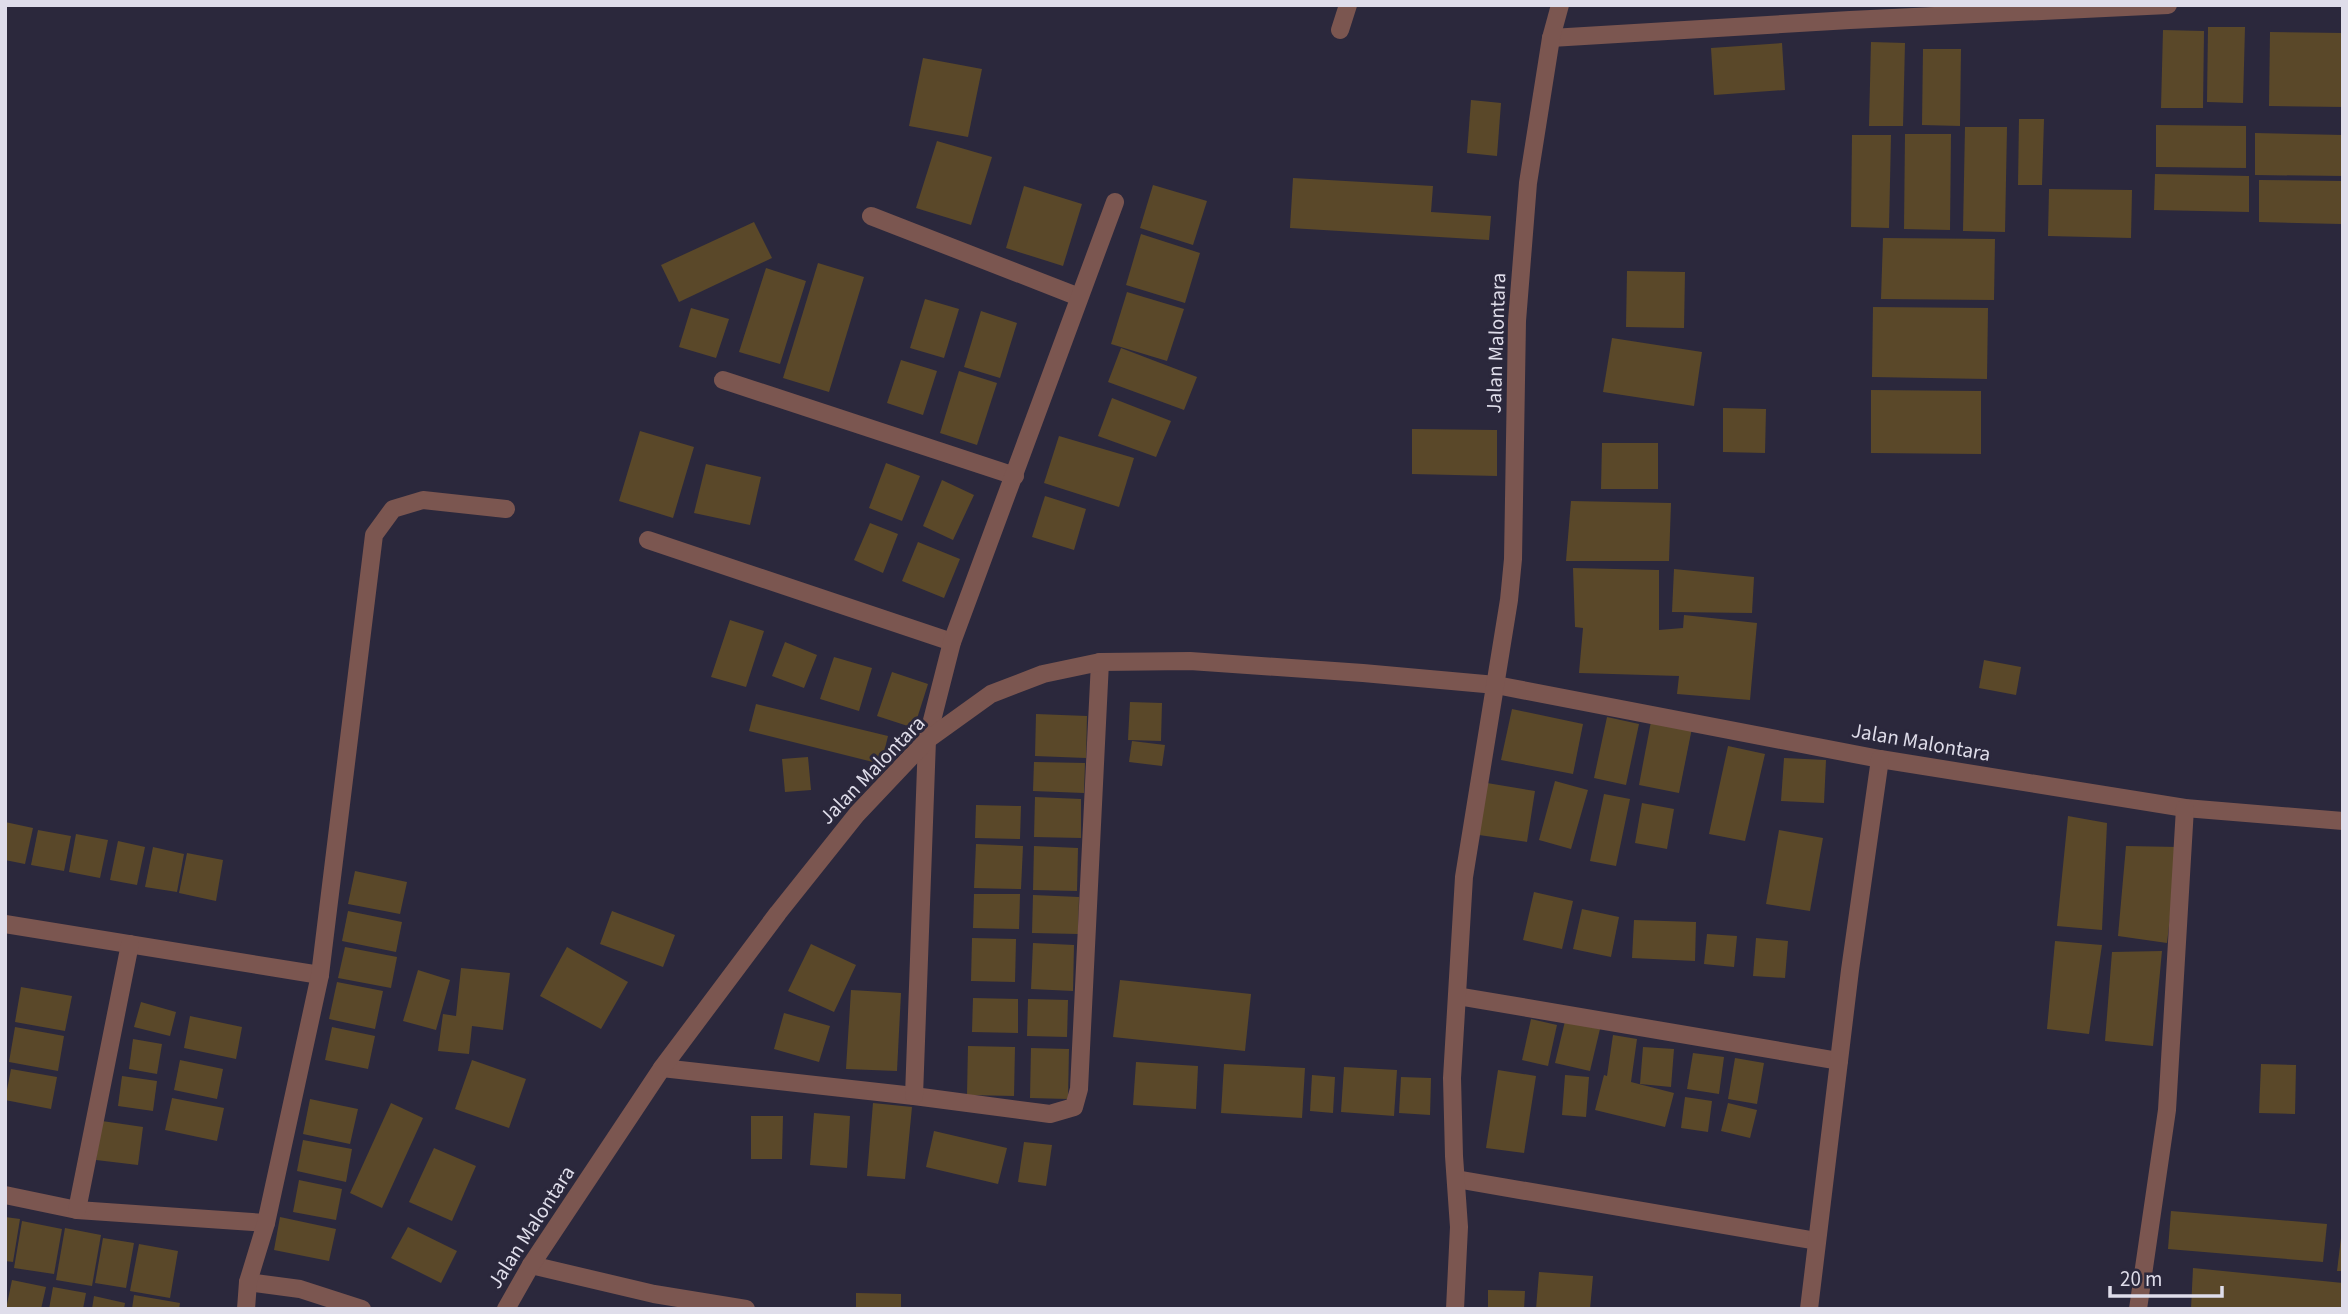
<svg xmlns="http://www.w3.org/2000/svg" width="2348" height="1314" font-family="'Source Sans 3',sans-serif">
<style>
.building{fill:#5a4829}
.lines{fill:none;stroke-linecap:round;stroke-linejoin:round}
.minor{stroke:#7b5650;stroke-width:18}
.labels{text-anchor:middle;stroke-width:6;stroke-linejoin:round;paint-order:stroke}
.street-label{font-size:21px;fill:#dfddea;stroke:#2b283c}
</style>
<rect width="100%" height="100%" fill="#2b283c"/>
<!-- building -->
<g class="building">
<polygon points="2208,27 2245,27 2243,103 2207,102"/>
<polygon points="2163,30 2204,31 2203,108 2161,108"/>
<polygon points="2270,32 2343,33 2343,107 2269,106"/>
<polygon points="1871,42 1905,43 1903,126 1869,126"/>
<polygon points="1782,43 1785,90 1714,95 1711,48"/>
<polygon points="1923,49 1961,49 1960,126 1922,125"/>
<polygon points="923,58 982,69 968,137 909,126"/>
<polygon points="1471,100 1501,103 1497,156 1467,153"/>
<polygon points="2019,119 2044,119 2042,185 2018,185"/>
<polygon points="2156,125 2246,126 2246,168 2156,167"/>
<polygon points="1965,127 2007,127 2005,232 1963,231"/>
<polygon points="2255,133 2343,135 2343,176 2255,175"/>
<polygon points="1905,134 1951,134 1950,230 1904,229"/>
<polygon points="1852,135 1891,135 1889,228 1851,227"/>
<polygon points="937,141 992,157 971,225 916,208"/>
<polygon points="2155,174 2249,176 2249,212 2154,210"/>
<polygon points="1293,178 1433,186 1431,212 1491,216 1489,240 1290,228"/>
<polygon points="2259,180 2342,181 2341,224 2259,222"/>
<polygon points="1153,185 1207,201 1193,245 1140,228"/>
<polygon points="1024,186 1082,204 1063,266 1006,248"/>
<polygon points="2049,189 2132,190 2131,238 2048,236"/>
<polygon points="754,222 772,258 679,302 661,265"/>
<polygon points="1141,234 1200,253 1185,303 1126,285"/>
<polygon points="1883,238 1995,239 1994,300 1881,299"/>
<polygon points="818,263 864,277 829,392 783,378"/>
<polygon points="766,268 806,281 780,364 739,352"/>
<polygon points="1627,271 1685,272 1684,328 1626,327"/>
<polygon points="1127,292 1184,309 1167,361 1111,344"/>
<polygon points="925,299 959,309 944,358 910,348"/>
<polygon points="1873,307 1988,308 1987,379 1872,377"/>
<polygon points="691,308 729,319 716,358 679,347"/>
<polygon points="981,311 1017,323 1000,378 964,367"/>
<polygon points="1612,338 1702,352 1694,406 1603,392"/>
<polygon points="1121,348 1197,377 1184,410 1108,382"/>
<polygon points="901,360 937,371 923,415 887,403"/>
<polygon points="959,371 997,383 977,445 940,433"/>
<polygon points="1871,390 1981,391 1981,454 1871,453"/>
<polygon points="1112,398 1171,421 1156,457 1098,436"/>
<polygon points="1723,408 1766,409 1765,453 1723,452"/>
<polygon points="1412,429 1497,430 1497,476 1412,474"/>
<polygon points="640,431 694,447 673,518 619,501"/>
<polygon points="1059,436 1134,458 1119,507 1044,483"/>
<polygon points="1602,443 1658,443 1658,489 1601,489"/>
<polygon points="886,463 920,476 902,521 869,508"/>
<polygon points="706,464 761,477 750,525 694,513"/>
<polygon points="942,480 974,495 953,540 923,526"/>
<polygon points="1045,496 1086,509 1074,550 1032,537"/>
<polygon points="1571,501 1671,503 1669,561 1566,561"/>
<polygon points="870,523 898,534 883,573 854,560"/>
<polygon points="918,542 960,559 944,598 902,581"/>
<polygon points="1573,568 1659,570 1659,630 1683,628 1684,615 1757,623 1750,700 1677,694 1679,676 1579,673 1583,628 1575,627"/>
<polygon points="1674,569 1754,577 1752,613 1672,612"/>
<polygon points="730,620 764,631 746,687 711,677"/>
<polygon points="785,642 817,655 804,688 772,676"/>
<polygon points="834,657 872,668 859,711 820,699"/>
<polygon points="1984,660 2021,667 2016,695 1979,688"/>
<polygon points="892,672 928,684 914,728 877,716"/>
<polygon points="1130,702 1162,703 1161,741 1128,740"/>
<polygon points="756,704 888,736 881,764 749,731"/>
<polygon points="1512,709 1583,724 1573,774 1501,760"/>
<polygon points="1036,714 1087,716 1086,758 1035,756"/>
<polygon points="1652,716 1693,723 1679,793 1639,785"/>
<polygon points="1607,717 1639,724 1626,785 1594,778"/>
<polygon points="1132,741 1165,745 1162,766 1129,762"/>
<polygon points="1728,746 1765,754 1745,841 1709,834"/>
<polygon points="808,757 811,790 785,792 782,759"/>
<polygon points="1784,758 1826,760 1824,803 1781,801"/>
<polygon points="1034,762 1085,763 1084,793 1033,791"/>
<polygon points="1555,781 1588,790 1571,849 1539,840"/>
<polygon points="1487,783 1535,791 1527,842 1479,835"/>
<polygon points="1604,794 1630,799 1616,866 1590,861"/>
<polygon points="1035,797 1081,799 1081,838 1034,837"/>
<polygon points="1642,803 1674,809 1667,849 1635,843"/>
<polygon points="976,805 1021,806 1020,839 975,838"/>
<polygon points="2068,816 2107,823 2102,930 2057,926"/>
<polygon points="5,822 33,828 25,864 5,860"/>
<polygon points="38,830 71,836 64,871 31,865"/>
<polygon points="1779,830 1823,838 1810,911 1766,904"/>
<polygon points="76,834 108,840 100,878 69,872"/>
<polygon points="118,841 145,847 137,885 110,880"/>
<polygon points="976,844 1023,846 1021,889 974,888"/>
<polygon points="1034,846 1078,848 1077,891 1033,890"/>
<polygon points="2126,846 2178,847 2167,943 2118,936"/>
<polygon points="153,847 184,854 177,892 145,887"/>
<polygon points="187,853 223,860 216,901 179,893"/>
<polygon points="355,871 407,882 400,914 348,904"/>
<polygon points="1534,892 1573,901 1562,949 1523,940"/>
<polygon points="974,894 1020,894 1019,929 973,928"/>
<polygon points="1033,895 1079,897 1078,934 1032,933"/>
<polygon points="1582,909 1619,917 1611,957 1573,949"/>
<polygon points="348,911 402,922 396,952 342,941"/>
<polygon points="612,911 675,935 663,967 600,944"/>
<polygon points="1634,920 1696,922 1695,961 1632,958"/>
<polygon points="1707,934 1737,936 1734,967 1704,964"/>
<polygon points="972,938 1016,939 1015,982 971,981"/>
<polygon points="1756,938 1788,941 1785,978 1753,976"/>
<polygon points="2055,941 2102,945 2089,1034 2047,1029"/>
<polygon points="1033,943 1074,945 1073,991 1031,989"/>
<polygon points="811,944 856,965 834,1012 788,991"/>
<polygon points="345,947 397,957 391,988 338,978"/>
<polygon points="567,947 628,982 601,1029 540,996"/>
<polygon points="2162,951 2153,1046 2105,1041 2112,952"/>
<polygon points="461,968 510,973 503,1030 472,1026 469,1054 438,1051 443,1014 456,1016"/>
<polygon points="418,970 450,980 436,1030 403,1021"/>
<polygon points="1120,980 1251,994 1245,1051 1113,1037"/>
<polygon points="337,982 383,991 375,1029 329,1019"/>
<polygon points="21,987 72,996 65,1031 15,1022"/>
<polygon points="851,990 901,993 897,1071 846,1069"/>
<polygon points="973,998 1018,999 1018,1033 972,1032"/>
<polygon points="1028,999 1068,1000 1067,1037 1027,1036"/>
<polygon points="141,1002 176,1012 170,1036 134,1027"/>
<polygon points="784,1013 830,1026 819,1062 774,1049"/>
<polygon points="190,1016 242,1027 236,1059 184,1048"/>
<polygon points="1531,1019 1557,1025 1548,1066 1522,1060"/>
<polygon points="1565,1021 1600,1029 1590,1071 1555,1063"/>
<polygon points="15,1027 64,1036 58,1071 9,1062"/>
<polygon points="332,1027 375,1036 368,1069 325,1060"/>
<polygon points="1613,1035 1637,1039 1631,1082 1674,1093 1665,1127 1595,1110 1604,1075 1607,1076"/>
<polygon points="133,1039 162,1044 157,1074 129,1069"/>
<polygon points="968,1046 1015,1047 1014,1096 967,1095"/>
<polygon points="1643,1047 1674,1049 1671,1087 1640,1084"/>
<polygon points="1031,1048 1069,1049 1068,1099 1030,1098"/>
<polygon points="1693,1053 1724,1057 1719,1094 1687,1089"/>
<polygon points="1735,1058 1764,1063 1757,1104 1728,1099"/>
<polygon points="180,1060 223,1069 217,1099 174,1090"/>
<polygon points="472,1060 526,1079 509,1128 455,1109"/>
<polygon points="1136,1062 1198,1066 1196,1109 1133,1105"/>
<polygon points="1224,1064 1305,1068 1302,1118 1221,1113"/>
<polygon points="2261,1064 2296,1065 2295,1114 2259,1113"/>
<polygon points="1344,1067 1397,1070 1394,1116 1341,1112"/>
<polygon points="11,1069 57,1077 51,1109 5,1100"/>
<polygon points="1498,1070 1536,1076 1524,1153 1486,1148"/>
<polygon points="1312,1075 1335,1077 1333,1113 1310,1111"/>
<polygon points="1565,1075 1589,1077 1586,1117 1562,1115"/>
<polygon points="122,1076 157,1081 153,1111 118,1106"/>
<polygon points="1401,1077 1431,1078 1430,1115 1399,1113"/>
<polygon points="1685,1097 1712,1101 1708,1132 1681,1128"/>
<polygon points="172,1098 224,1108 217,1141 165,1130"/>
<polygon points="310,1099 358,1109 350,1144 303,1134"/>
<polygon points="391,1103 423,1118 382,1208 350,1193"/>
<polygon points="873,1103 912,1107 905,1179 867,1176"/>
<polygon points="1728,1103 1757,1110 1750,1138 1721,1131"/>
<polygon points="814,1113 850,1116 847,1168 810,1165"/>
<polygon points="751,1116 783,1116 782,1159 751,1159"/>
<polygon points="102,1121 143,1127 138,1165 96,1160"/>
<polygon points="934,1131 1007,1148 998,1184 926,1167"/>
<polygon points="303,1140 352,1149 346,1182 297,1171"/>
<polygon points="1024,1142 1052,1145 1046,1186 1018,1182"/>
<polygon points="434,1148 476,1166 452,1221 409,1202"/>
<polygon points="299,1180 342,1189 336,1220 293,1212"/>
<polygon points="2171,1211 2327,1224 2323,1262 2168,1249"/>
<polygon points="5,1217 20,1219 13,1262 5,1261"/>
<polygon points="280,1217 336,1229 329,1261 274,1250"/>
<polygon points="22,1221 62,1229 54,1274 14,1268"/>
<polygon points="408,1227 457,1251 441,1283 391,1258"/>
<polygon points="65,1228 101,1235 92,1286 56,1280"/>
<polygon points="103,1238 134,1243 126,1288 95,1283"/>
<polygon points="2341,1238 2343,1238 2343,1271 2337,1271"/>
<polygon points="139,1244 178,1251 170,1298 130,1291"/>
<polygon points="2193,1268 2343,1283 2343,1309 2191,1309"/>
<polygon points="1539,1272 1593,1276 1590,1309 1536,1309"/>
<polygon points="12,1280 46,1287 41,1309 6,1309"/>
<polygon points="53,1287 86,1293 83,1309 49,1309"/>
<polygon points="1488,1290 1525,1291 1524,1309 1488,1309"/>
<polygon points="856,1293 901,1294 901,1309 856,1309"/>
<polygon points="134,1295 180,1303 179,1309 132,1309"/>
<polygon points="94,1296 125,1303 124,1309 92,1309"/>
</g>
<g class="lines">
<!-- minor -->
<g class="minor">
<polyline points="1340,30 1348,5"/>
<polyline points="1551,38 1850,20 2168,5"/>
<polyline points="871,216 1079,297"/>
<polyline points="723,380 1015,476"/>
<polyline points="648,540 952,642"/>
<polyline points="5,924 320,975"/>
<polyline points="1457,996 1839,1061"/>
<polyline points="662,1068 914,1096 1050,1114 1074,1107 1079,1089 1100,662"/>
<polyline points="914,1096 927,740 952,642 1115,202"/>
<polyline points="1456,1179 1817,1241"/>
<polyline points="5,1195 77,1210 266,1223"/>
<polyline points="77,1210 130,944"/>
<polyline points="531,1265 654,1294 746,1309"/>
<polyline points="248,1282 300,1289 362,1309"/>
<polyline points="246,1309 248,1282 266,1223 320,975 374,535 393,509 423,500 506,509"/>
<polyline points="506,1309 531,1265 662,1068 778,913 857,814 927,740 991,694 1043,674 1100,662 1190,661 1363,673 1496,685 1880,759 2185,808 2343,821"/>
<polyline points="1455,1309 1459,1227 1454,1156 1452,1078 1464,877 1509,600 1513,559 1517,321 1528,183 1551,38 1560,5"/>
<polyline points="1809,1309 1850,970 1880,759"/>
<polyline points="2138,1309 2167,1110 2185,808"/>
</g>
</g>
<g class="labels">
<!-- street labels -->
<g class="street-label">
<text transform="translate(1496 343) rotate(-88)" y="7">Jalan Malontara</text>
<text transform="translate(1921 742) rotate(10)" y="7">Jalan Malontara</text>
<text transform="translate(872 770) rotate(-46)" y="7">Jalan Malontara</text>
<text transform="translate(531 1227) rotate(-57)" y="7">Jalan Malontara</text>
</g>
</g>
<!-- border -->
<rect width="2348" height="1314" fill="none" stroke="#dfddea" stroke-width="14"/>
<!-- scale -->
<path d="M2110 1286v10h112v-10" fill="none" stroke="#dfddea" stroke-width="3.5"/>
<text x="2120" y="1286" font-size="21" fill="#dfddea" stroke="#2b283c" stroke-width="5" paint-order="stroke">20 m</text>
</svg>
